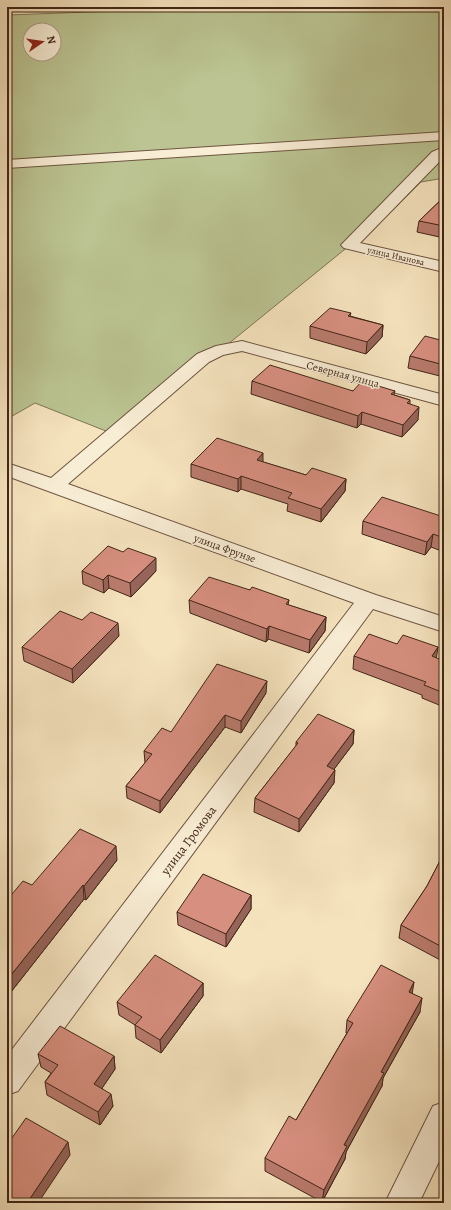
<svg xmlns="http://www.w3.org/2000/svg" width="451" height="1210" font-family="Alegreya,serif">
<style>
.green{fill:#bbc492;stroke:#7e7554;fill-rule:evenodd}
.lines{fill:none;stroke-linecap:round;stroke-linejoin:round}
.minor-casing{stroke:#6e5541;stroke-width:2}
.minor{fill:#f8edd5;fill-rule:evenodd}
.wall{fill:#b97b6d;stroke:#412617}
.shaded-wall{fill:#966459;stroke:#412617}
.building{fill:#d78f7f;stroke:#412617}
.labels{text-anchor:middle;stroke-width:3;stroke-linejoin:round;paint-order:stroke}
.far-street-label{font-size:9px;fill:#412617;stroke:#f8edd5}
.street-label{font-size:11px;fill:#412617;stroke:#f8edd5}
.near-street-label{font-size:13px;fill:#412617;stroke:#f8edd5}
</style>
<rect width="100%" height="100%" fill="#f5e3be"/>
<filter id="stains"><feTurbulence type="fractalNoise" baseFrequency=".005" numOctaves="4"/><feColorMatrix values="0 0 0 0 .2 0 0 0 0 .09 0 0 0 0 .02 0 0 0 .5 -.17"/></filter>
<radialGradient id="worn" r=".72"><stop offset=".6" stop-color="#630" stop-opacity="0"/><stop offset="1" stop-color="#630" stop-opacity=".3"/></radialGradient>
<!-- green -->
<path class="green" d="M 182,7 L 444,7 L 444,178 L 421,182 L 392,211 L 116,435 L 35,403 L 7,419 L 7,15 L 171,9 ZM 30,30 L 54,30 L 54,54 L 30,54 Z"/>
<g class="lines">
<defs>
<g id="minor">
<polygon points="444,132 444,140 7,168 7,160"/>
<polygon points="444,147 444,157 360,243 444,262 444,272 344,248 341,245 344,242 432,152"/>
<polygon points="242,341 444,395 444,406 242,351 223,355 209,362 68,484 376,595 444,617 444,632 373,609 18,1091 7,1095 7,1056 354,603 7,476 7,463 51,478 197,354 216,346"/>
<polygon points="444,1102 444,1151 419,1203 385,1203 433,1106"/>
</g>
</defs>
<!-- minor casing -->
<use href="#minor" class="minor-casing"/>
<!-- minor -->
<use href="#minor" class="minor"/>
</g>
<!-- wall -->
<g class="wall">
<polygon points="444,197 444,238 417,232 419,221"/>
<polygon points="351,313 350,316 383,325 382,337 366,354 310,338 310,326"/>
<polygon points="444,341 444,377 408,368 410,356"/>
<polygon points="252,381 353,391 395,391 394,395 410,400 410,404 418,420 402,437 361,424 357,428 251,394"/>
<polygon points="263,462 306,475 346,479 345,491 321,522 287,511 288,504 241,489 238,492 191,477 191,464"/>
<polygon points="444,517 444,552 431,547 425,555 362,534 363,521"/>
<polygon points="82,571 156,571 131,597 109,588 104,593 83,584"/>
<polygon points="250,590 289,600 288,605 326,617 325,631 309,653 268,639 266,642 190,613 189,600"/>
<polygon points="119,636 73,683 24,661 22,647"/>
<polygon points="354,656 436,658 444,661 444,707 422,698 422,695 353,669"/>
<polygon points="266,693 241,733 225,727 160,813 127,798 126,786 145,763 144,751 171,732"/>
<polygon points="354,730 353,744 334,769 334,783 299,832 254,812 255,798 296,746 296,742"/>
<polygon points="444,853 444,962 399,938 401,925 427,886"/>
<polygon points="117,860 86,900 84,899 7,997 7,900"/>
<polygon points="251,895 251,909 226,947 178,925 177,912"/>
<polygon points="203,983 203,996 161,1053 136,1038 135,1025 119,1015 117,1002"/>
<polygon points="412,994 420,1012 383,1078 382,1086 346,1152 345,1159 322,1202 265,1171 265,1158 296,1120 347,1033 346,1033 347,1020"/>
<polygon points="38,1054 114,1056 115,1069 102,1088 113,1106 100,1125 47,1095 45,1082 51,1073 41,1067"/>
</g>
<!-- shaded-wall -->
<g class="shaded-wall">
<polygon points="383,325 382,337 366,354 367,342"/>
<polygon points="419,407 418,420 402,437 403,425"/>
<polygon points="362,412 361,424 357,428 358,416"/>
<polygon points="263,453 263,465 257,460"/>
<polygon points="241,476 241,489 238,492 238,479"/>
<polygon points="346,479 345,491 321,522 321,509"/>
<polygon points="433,534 431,547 425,555 427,542"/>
<polygon points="156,558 156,571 131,597 130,583"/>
<polygon points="108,575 109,588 104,593 103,580"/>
<polygon points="326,617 325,631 309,653 310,640"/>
<polygon points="118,623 119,636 73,683 72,669"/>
<polygon points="269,626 268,639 266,642 267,629"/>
<polygon points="438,647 436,661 432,656"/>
<polygon points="267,681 266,693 241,733 241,721"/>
<polygon points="225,715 225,727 160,813 160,801"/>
<polygon points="354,730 353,744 326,780 327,766"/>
<polygon points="335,770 334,783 299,832 299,819"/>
<polygon points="116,846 117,860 86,900 84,886"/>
<polygon points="83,885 84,899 7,997 7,980"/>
<polygon points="251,895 251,909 226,947 226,934"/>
<polygon points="414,982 412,995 409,992"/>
<polygon points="203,983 203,996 161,1053 160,1040"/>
<polygon points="422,998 420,1012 383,1078 382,1086 346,1152 345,1159 322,1202 324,1190 344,1145 381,1072"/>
<polygon points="114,1056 115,1069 96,1097 94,1084"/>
<polygon points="111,1094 113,1106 100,1125 98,1112"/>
<polygon points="68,1142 70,1155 38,1203 27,1203"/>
</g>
<!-- building -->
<g class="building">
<polygon points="444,197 444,226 419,221"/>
<polygon points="330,308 351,313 348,316 383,325 367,342 310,326"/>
<polygon points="425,336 444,341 444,365 410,356"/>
<polygon points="270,365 353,391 362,381 395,391 391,394 410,400 407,403 419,407 403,425 362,412 358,416 252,381"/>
<polygon points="217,438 263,453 257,460 306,475 312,468 346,479 321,509 288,498 292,493 241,476 238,479 191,464"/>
<polygon points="382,497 444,517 444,538 433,534 427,542 363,521"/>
<polygon points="108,546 123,552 128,548 156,558 130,583 108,575 103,580 82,571"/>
<polygon points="209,577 250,590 252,587 289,600 286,604 326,617 310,640 269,626 267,629 189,600"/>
<polygon points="60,611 82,620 91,612 118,623 72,669 22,647"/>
<polygon points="369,634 397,644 403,635 438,647 432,656 444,661 444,693 424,685 426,682 354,656"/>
<polygon points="217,664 267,681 241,721 225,715 160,801 126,786 152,754 144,751 162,728 171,732"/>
<polygon points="318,714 354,730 327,766 335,770 299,819 255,798 298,743 296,742"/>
<polygon points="80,829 116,846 84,886 83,885 7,980 7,900 23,881 32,885"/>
<polygon points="444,853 444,948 401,925 427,886"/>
<polygon points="203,874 251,895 226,934 177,912"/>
<polygon points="155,955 203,983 160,1040 135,1025 142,1017 117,1002"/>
<polygon points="381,965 414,982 409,992 422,998 381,1072 384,1073 344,1145 347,1146 324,1190 265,1158 289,1116 296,1120 353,1023 347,1020"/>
<polygon points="60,1026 114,1056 94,1084 111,1094 98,1112 45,1082 58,1065 38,1054"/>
<polygon points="26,1118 68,1142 27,1203 7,1203 7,1145"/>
</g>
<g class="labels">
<!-- far-street labels -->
<g class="far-street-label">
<text transform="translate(396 256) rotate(13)" y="3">улица Иванова</text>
</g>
<!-- street labels -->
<g class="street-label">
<text transform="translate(343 374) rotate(15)" y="4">Северная улица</text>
<text transform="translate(225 548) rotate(20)" y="4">улица Фрунзе</text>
</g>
<!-- near-street labels -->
<g class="near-street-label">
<text transform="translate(188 840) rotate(-53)" y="5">улица Громова</text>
</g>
</g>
<!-- margin -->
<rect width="451" height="1210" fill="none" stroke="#f5e3be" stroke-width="24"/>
<rect x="8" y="8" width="435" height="1194" fill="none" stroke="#412617" stroke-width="2"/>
<rect x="12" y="12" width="427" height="1186" fill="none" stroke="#412617"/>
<!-- north arrow -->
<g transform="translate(42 42) rotate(77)"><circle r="19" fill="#f8edd5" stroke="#af9d89"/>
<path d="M0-3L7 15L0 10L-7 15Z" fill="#8f2418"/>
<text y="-6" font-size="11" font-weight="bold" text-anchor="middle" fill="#412617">N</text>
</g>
<rect width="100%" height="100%" filter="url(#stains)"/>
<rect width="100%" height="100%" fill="url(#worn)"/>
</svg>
